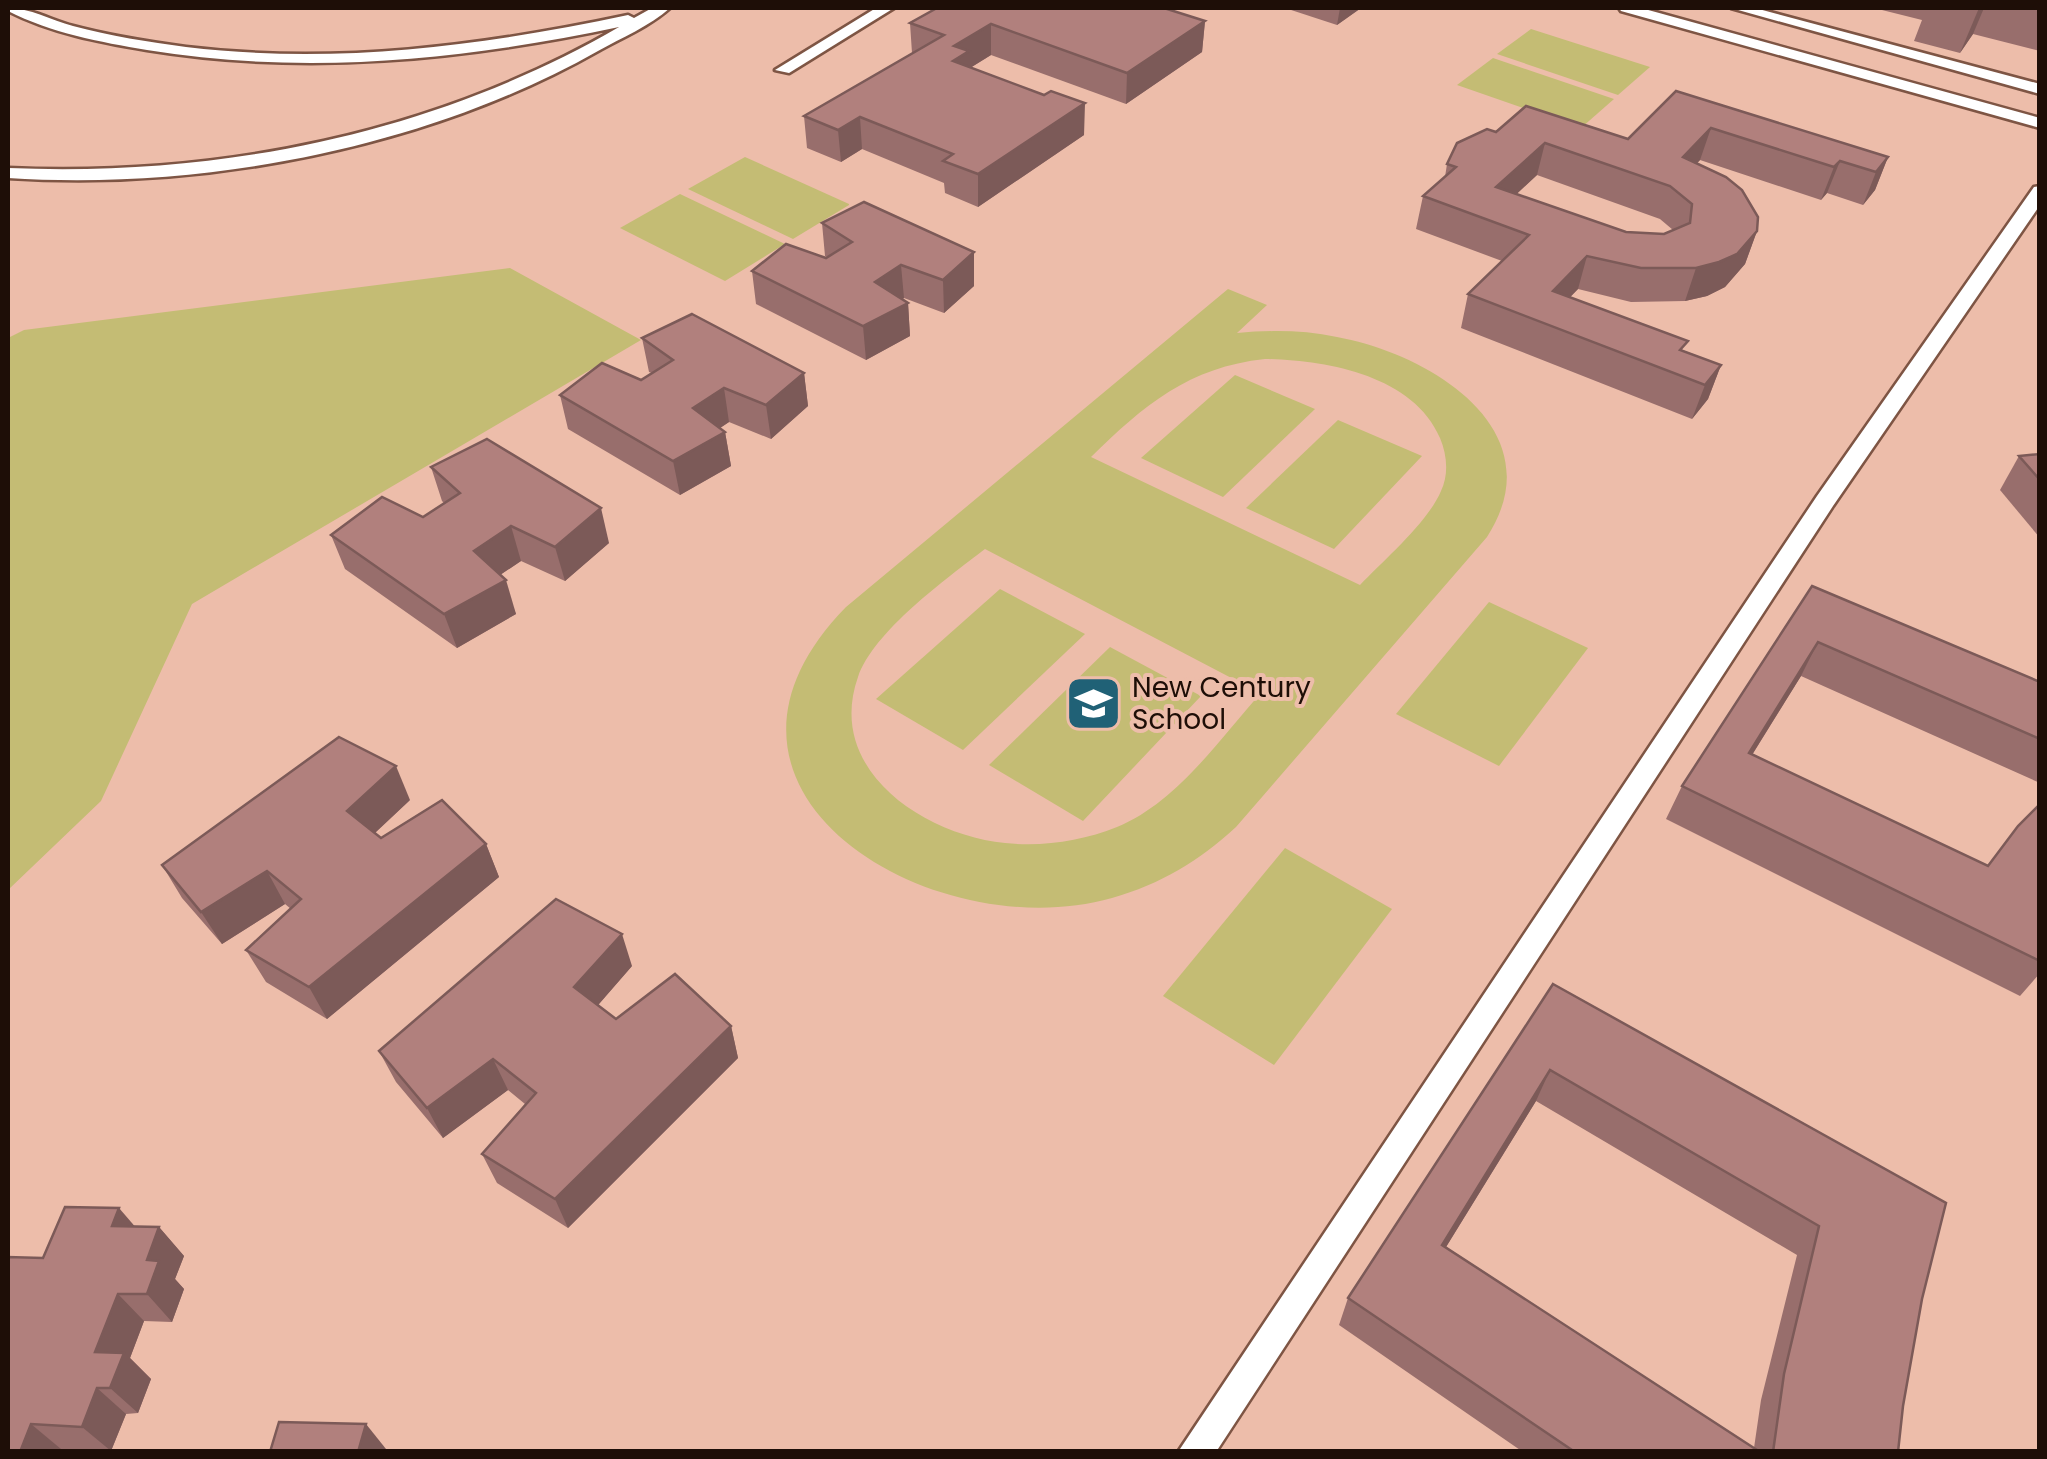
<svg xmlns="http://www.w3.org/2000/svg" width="2047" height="1459" font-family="Poppins,sans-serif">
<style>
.green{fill:#c4bc74;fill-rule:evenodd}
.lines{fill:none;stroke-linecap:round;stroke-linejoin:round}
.lane-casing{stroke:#7e5544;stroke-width:5}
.lane{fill:#fff;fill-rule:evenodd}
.wall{fill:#986e6c;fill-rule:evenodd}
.shaded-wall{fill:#7c5a58}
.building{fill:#b1807d;stroke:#7c5a58;stroke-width:2.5;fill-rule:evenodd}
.labels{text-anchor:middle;stroke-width:8;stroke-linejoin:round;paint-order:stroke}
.poi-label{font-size:28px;fill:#1e0e07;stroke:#edbdaa;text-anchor:start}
</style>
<rect width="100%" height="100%" fill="#edbdaa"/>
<!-- green -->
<g class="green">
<polygon points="1531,29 1650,67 1618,95 1497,54"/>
<polygon points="1493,58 1614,99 1581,128 1457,85"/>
<polygon points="745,157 849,204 849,205 793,239 688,189"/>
<polygon points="680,194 785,244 725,281 620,228"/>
<polygon points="510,268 641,340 192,604 101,801 8,890 8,338 24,330"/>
<path d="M 1228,289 L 1267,305 L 1237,333 C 1270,330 1304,330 1337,337 C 1430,354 1556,430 1487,537 L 1236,827 C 1199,861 1161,884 1112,898 C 933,949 666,791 846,607 ZM 1265,359 C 1325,360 1413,375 1440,438 C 1447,455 1449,474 1441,491 C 1428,522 1384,560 1360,585 L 1091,457 C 1144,405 1189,367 1265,359 ZM 985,549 L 1260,693 L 1260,694 C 1219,740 1176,803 1117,827 C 1082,841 1043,847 1005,843 C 924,835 825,770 858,677 C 873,632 947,578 985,549 Z"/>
<polygon points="1235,375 1315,409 1223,497 1141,458"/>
<polygon points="1338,420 1422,456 1334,549 1246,508"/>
<polygon points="1000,589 1085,634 963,750 876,699"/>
<polygon points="1489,602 1588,648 1499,766 1396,714"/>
<polygon points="1110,647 1201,696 1083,821 989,765"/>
<polygon points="1285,848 1392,909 1274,1065 1163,996"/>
</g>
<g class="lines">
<defs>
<g id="lane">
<path d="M 8,8 C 30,8 51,20 73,26 C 110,36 149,42 186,47 C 335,65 482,46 628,15 L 634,18 L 652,8 L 670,8 C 650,26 621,38 598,51 C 427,148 203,191 8,178 L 8,168 C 220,177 434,134 619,27 C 463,60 306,76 147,50 C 100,42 51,33 8,11 Z"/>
<polygon points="876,8 894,8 789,73 775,70"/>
<polygon points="1619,8 1641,8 2040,118 2040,128 1621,11"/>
<polygon points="1731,8 1755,8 2040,84 2040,94"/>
<polygon points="2040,186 2040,205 1833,506 1216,1452 1178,1452 1817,496 2034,187"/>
</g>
</defs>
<!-- lane casing -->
<use href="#lane" class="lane-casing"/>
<!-- lane -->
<use href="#lane" class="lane"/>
</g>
<!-- wall -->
<g class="wall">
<polygon points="1285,8 1361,8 1337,25"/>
<polygon points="1874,8 2040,8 2040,51 1973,34 1960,53 1914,41 1922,20"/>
<polygon points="1205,21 1202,52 1126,104 991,55 970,68 1084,135 978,207 945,193 944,183 862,149 841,162 807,148 804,116 912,53 910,23"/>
<path d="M 1676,91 L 1888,157 L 1875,190 L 1863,205 L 1827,193 L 1821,200 L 1700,160 L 1697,163 L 1757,231 L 1745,264 L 1725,287 L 1707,296 L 1685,301 L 1631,302 L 1578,289 L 1570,297 L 1685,351 L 1721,365 L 1708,399 L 1692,419 L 1461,328 L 1468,294 L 1502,261 L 1416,229 L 1423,196 L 1445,177 L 1447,164 L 1496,132 L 1628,139 ZM 1537,175 L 1660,219 L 1673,230 L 1664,234 L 1626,232 L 1516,194 Z"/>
<polygon points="822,223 974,252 974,286 944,313 904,298 902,299 908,303 910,336 866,360 756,304 752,271 827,257 825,256"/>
<polygon points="642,338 804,373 808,406 771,439 729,422 720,428 725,432 731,466 680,495 568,429 560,395 641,380 652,373 649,372"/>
<polygon points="2040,454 2040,538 2000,490 2019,456"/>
<polygon points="431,467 609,543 565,581 521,561 500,575 516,614 457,648 345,569 331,535 423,517 444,503 442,501"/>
<polygon points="1812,586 2040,682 2040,783 1801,676 1752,755 1988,866 2040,804 2040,973 2020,996 1666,819 1682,786"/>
<polygon points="410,800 375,833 381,838 486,844 499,877 327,1019 266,982 246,950 291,909 285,904 222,944 182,898 162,865"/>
<polygon points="632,966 598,1005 616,1019 731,1026 738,1058 568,1228 497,1183 482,1154 525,1104 508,1090 443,1138 396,1082 379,1051"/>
<path d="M 1553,984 L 1922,1299 L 1903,1406 L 1898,1452 L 1523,1452 L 1339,1325 L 1348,1298 ZM 1536,1101 L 1797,1255 L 1761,1400 L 1754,1448 L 1446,1247 Z"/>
<polygon points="135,1226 159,1227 184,1256 175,1279 184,1289 172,1322 144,1321 130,1358 151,1379 138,1413 126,1414 111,1451 61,1449 60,1452 8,1452 43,1258"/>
</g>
<!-- shaded-wall -->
<g class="shaded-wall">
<polygon points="1340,8 1361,8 1337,25"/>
<polygon points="1979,8 1984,8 1973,34 1960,53"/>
<polygon points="1205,21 1202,52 1126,104 1127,73"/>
<polygon points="991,24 991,55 970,68 953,61 954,46"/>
<polygon points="1085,103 1084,135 978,207 978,174"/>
<polygon points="860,117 862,149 841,162 838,130"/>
<polygon points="1711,128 1700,160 1673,189 1683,157"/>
<polygon points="1545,143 1537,175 1489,220 1496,187"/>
<polygon points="1888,157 1875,190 1863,205 1876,172"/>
<polygon points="1840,161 1827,193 1821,200 1834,167"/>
<polygon points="1757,231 1745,264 1725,287 1707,296 1685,301 1696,268"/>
<polygon points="974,252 974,286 944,313 943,280"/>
<polygon points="1587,256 1578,289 1544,324 1553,291"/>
<polygon points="901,265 904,298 878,316 875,282"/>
<polygon points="908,303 910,336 866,360 863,326"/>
<polygon points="1721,365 1708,399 1692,419 1705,385"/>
<polygon points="804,373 808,406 771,439 766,405"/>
<polygon points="724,388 729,422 699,442 693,408"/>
<polygon points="725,432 731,466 680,495 673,461"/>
<polygon points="601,508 609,543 565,581 555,547"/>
<polygon points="511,526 521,561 485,585 474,551"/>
<polygon points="506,580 516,614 457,648 444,614"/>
<polygon points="1818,642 1801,676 1732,787 1749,753"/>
<polygon points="396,766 410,800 363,844 347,811"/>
<polygon points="486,844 499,877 327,1019 309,987"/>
<polygon points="267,871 285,904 222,944 201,912"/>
<polygon points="622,934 632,966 586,1019 574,987"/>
<polygon points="731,1026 738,1058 568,1228 555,1199"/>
<polygon points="493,1059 508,1090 443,1138 427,1108"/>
<polygon points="1550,1070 1536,1101 1430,1273 1442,1245"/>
<polygon points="119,1208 144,1237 112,1226"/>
<polygon points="159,1227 184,1256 175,1279 184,1289 172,1322 147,1294 147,1260"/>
<polygon points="118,1294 144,1321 130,1358 151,1379 138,1413 110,1388 95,1352"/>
<polygon points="97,1388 126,1414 111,1451 82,1427"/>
<polygon points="31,1424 61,1449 60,1452 20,1452"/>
<polygon points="366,1424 386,1449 385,1452 358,1452"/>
</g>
<!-- building -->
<g class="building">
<polygon points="937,8 1164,8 1205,21 1127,73 991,24 954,46 969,51 953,61 1044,95 1051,91 1085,103 978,174 943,161 953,154 860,117 838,130 804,116 944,35 910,23"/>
<path d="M 1676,91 L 1888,157 L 1876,172 L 1840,161 L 1834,167 L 1711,128 L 1683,157 L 1726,177 L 1742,190 L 1758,217 L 1757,231 L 1737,254 L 1719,262 L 1696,268 L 1641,268 L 1587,256 L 1553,291 L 1688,341 L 1680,350 L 1721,365 L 1705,385 L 1468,294 L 1529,235 L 1423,196 L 1456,167 L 1447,164 L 1457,143 L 1487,129 L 1496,132 L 1526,106 L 1628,139 ZM 1545,143 L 1670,186 L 1692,204 L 1690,223 L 1664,234 L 1626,232 L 1496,187 Z"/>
<polygon points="864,202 974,252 943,280 901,265 875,282 908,303 863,326 752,271 786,244 826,258 852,242 822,223"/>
<polygon points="692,314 804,373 766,405 724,388 693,408 725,432 673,461 560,395 602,363 641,380 673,360 642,338"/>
<polygon points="487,439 601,508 555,547 511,526 474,551 506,580 444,614 331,535 382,497 423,517 460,493 431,467"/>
<polygon points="2040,454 2040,480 2019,456"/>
<polygon points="1812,586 2040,682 2040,739 1818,642 1749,753 1988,866 2018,826 2040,804 2040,961 1682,786"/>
<polygon points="339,737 396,766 347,811 381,838 442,800 486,844 309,987 246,950 301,899 267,871 201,912 162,865"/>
<polygon points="556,899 622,934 574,987 616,1019 675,974 731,1026 555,1199 482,1154 536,1093 493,1059 427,1108 379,1051"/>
<polygon points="1553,984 1946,1203 1922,1299 1903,1406 1898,1452 1773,1452 1784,1374 1819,1226 1550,1070 1442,1245 1760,1452 1575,1452 1348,1298"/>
<polygon points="65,1207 119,1208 112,1226 159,1227 147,1260 159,1261 147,1294 118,1294 95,1352 124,1353 110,1388 97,1388 82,1427 31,1424 20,1452 8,1452 8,1257 43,1258"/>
<polygon points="279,1422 366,1424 358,1452 270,1452"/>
</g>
<!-- icons -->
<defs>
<symbol id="school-square" viewBox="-11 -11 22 22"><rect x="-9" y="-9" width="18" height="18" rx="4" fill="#206176" stroke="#edbdaa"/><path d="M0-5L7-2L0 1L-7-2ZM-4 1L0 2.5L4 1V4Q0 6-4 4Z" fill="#fff"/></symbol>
</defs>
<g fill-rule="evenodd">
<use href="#school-square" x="1062" y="672" width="63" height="63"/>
</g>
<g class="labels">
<!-- poi labels -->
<g class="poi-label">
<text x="1132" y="697">New Century<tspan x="1132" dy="32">School</tspan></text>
</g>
</g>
<!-- border -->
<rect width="2047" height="1459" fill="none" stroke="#1e0e07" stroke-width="20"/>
</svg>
